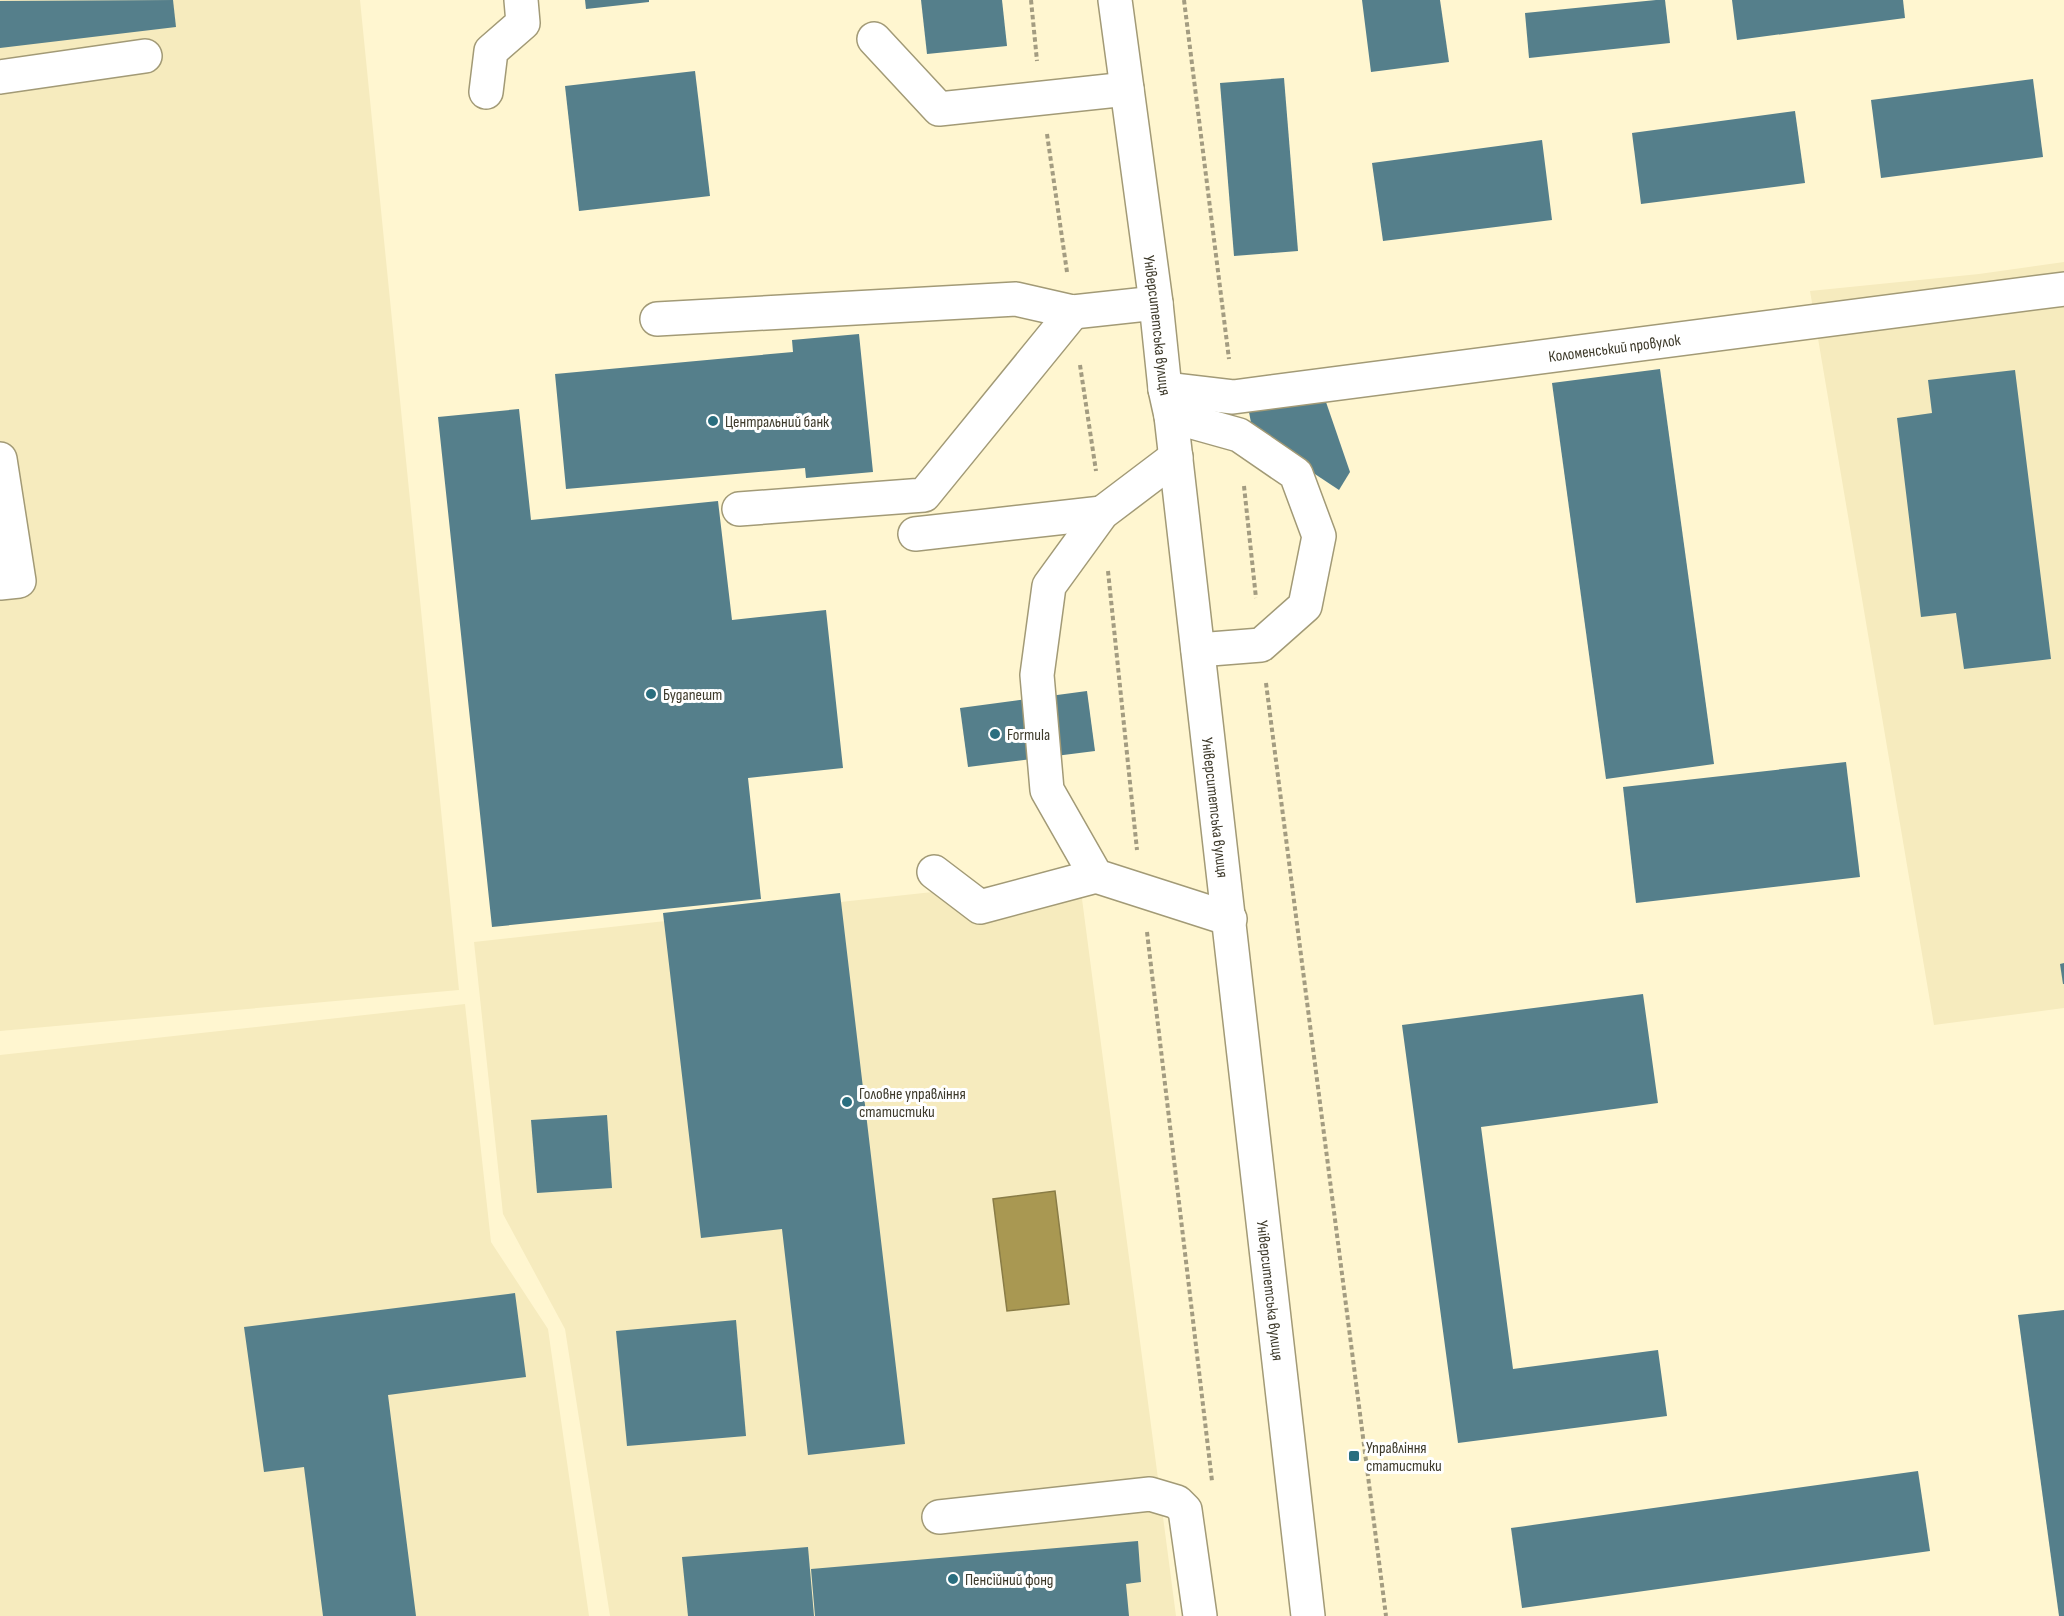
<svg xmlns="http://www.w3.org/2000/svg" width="2064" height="1616" font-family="'Sofia Sans Condensed',sans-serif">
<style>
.built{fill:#f6ebbe}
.water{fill:#a99852;stroke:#897c46;stroke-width:1.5}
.building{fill:#557f8b}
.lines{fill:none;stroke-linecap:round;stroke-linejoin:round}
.minor-casing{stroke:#a29a76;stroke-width:36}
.major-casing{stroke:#a29a76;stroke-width:36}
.path{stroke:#a39c81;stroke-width:4;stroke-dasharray:4.5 3;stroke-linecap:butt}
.minor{stroke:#fff;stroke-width:33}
.major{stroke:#fff;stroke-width:33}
.poi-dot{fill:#2a6e7f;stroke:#fff;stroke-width:2}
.labels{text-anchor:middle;stroke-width:6;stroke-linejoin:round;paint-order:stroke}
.street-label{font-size:16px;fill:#3d392a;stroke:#fff}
.poi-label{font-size:16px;fill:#3d392a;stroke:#fff;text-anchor:start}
</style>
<rect width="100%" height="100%" fill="#fff6d0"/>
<!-- built -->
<g class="built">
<polygon points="0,0 360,0 459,990 0,1031"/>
<polygon points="2064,262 2064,1008 1934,1025 1810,291 1979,274"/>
<polygon points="1079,876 1176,1616 610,1616 565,1329 503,1214 474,942"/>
<polygon points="465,1004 491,1242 548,1329 589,1616 0,1616 0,1055"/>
</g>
<!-- water -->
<polygon class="water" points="1055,1191 1069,1304 1007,1311 993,1199"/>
<!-- building -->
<g class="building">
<polygon points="173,0 176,27 0,48 0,1"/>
<polygon points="585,0 649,0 649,2 586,9"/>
<polygon points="921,0 1002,0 1007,46 927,54"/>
<polygon points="1362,0 1440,0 1449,62 1371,72"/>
<polygon points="1656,0 1665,0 1670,43 1529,58 1525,13"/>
<polygon points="1732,0 1903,0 1905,18 1737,40"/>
<polygon points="695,71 710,196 579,211 565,86"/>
<polygon points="1284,78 1298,251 1234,256 1220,83"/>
<polygon points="2033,79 2043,157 1881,178 1871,100"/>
<polygon points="1795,111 1805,183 1641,204 1632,133"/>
<polygon points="1542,140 1552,220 1383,241 1372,163"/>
<polygon points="859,334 873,472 806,478 805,468 566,489 555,374 793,352 792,340"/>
<polygon points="1660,369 1714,764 1606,779 1552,383"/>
<polygon points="2015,370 2051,659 1964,669 1956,613 1921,617 1897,418 1932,413 1928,380"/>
<polygon points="1326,402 1350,472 1339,490 1253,433 1248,407"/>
<polygon points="519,409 531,520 718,501 732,620 826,610 843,768 748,778 761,899 492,927 438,417"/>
<polygon points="1087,691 1095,751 968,767 960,708"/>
<polygon points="1846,762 1860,877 1636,903 1623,787"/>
<polygon points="840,893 905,1444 808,1455 782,1229 701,1238 663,913"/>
<polygon points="2064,963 2064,984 2063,984 2060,964"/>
<polygon points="1643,994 1658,1103 1481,1127 1513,1369 1658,1350 1667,1416 1458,1443 1402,1025"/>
<polygon points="607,1115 612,1188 537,1193 531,1120"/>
<polygon points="515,1293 526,1377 388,1395 416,1616 323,1616 304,1467 264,1472 244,1327"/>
<polygon points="2064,1310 2064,1616 2059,1616 2018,1315"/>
<polygon points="736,1320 746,1436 627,1446 616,1331"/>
<polygon points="1918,1471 1930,1551 1522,1608 1511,1528"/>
<polygon points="1138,1541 1141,1582 1126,1584 1129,1616 815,1616 811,1569"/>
<polygon points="808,1547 814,1616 688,1616 682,1557"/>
</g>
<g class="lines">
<defs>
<g id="minor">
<polyline points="874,39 939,109 1127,89"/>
<polyline points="0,77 145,56"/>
<polyline points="486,92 491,51 523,23 521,0"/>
<polyline points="657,319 1016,299 1073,312 1156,303"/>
<path id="s1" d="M 1165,389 L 1233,397 L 2064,289"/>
<polyline points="1171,416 1239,435 1296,474 1319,536 1305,606 1261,645 1198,650"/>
<polyline points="1176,457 1102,513 1049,586 1037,675 1047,790 1096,876 1230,919"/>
<polyline points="0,459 19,581 0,583"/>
<polyline points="739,509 924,495 1073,312"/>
<polyline points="915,534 1102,513"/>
<polyline points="934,872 980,907 1096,876"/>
<polyline points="939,1517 1150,1494 1177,1502 1185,1510 1200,1616"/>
</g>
<g id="major">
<path id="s2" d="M 1115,0 L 1156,303 L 1165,389 L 1171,416 L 1308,1616"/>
</g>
</defs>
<!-- minor casing -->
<use href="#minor" class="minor-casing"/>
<!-- major casing -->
<use href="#major" class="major-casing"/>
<!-- path -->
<g class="path">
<polyline points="1031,0 1037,61"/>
<polyline points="1184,0 1229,359"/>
<polyline points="1047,134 1067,272"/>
<polyline points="1080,365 1096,471"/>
<polyline points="1244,486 1256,598"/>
<polyline points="1108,571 1137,850"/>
<polyline points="1266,683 1386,1616"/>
<polyline points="1147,932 1212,1481"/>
</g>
<!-- minor -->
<use href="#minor" class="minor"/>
<!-- major -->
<use href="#major" class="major"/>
</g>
<!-- markers -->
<g class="poi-dot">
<circle cx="713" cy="421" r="6"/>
<circle cx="651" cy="694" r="6"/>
<circle cx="995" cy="734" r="6"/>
<circle cx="847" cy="1102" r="6"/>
<rect x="1348" y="1450" width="12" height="12" rx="3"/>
<circle cx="953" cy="1579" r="6"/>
</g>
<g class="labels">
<!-- street labels -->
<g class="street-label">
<text dy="6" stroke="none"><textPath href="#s2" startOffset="328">Університетська вулиця</textPath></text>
<text dy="6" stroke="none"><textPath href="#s1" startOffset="453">Коломенський провулок</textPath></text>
<text dy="6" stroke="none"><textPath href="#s2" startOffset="814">Університетська вулиця</textPath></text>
<text dy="6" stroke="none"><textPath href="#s2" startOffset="1300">Університетська вулиця</textPath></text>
</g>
<!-- poi labels -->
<g class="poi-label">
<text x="725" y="427">Центральний банк</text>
<text x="663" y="700">Будапешт</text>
<text x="1007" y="740">Formula</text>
<text x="859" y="1099">Головне управління<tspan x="859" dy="18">статистики</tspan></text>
<text x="1366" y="1453">Управління<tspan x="1366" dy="18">статистики</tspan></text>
<text x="965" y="1585">Пенсійний фонд</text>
</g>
</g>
</svg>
